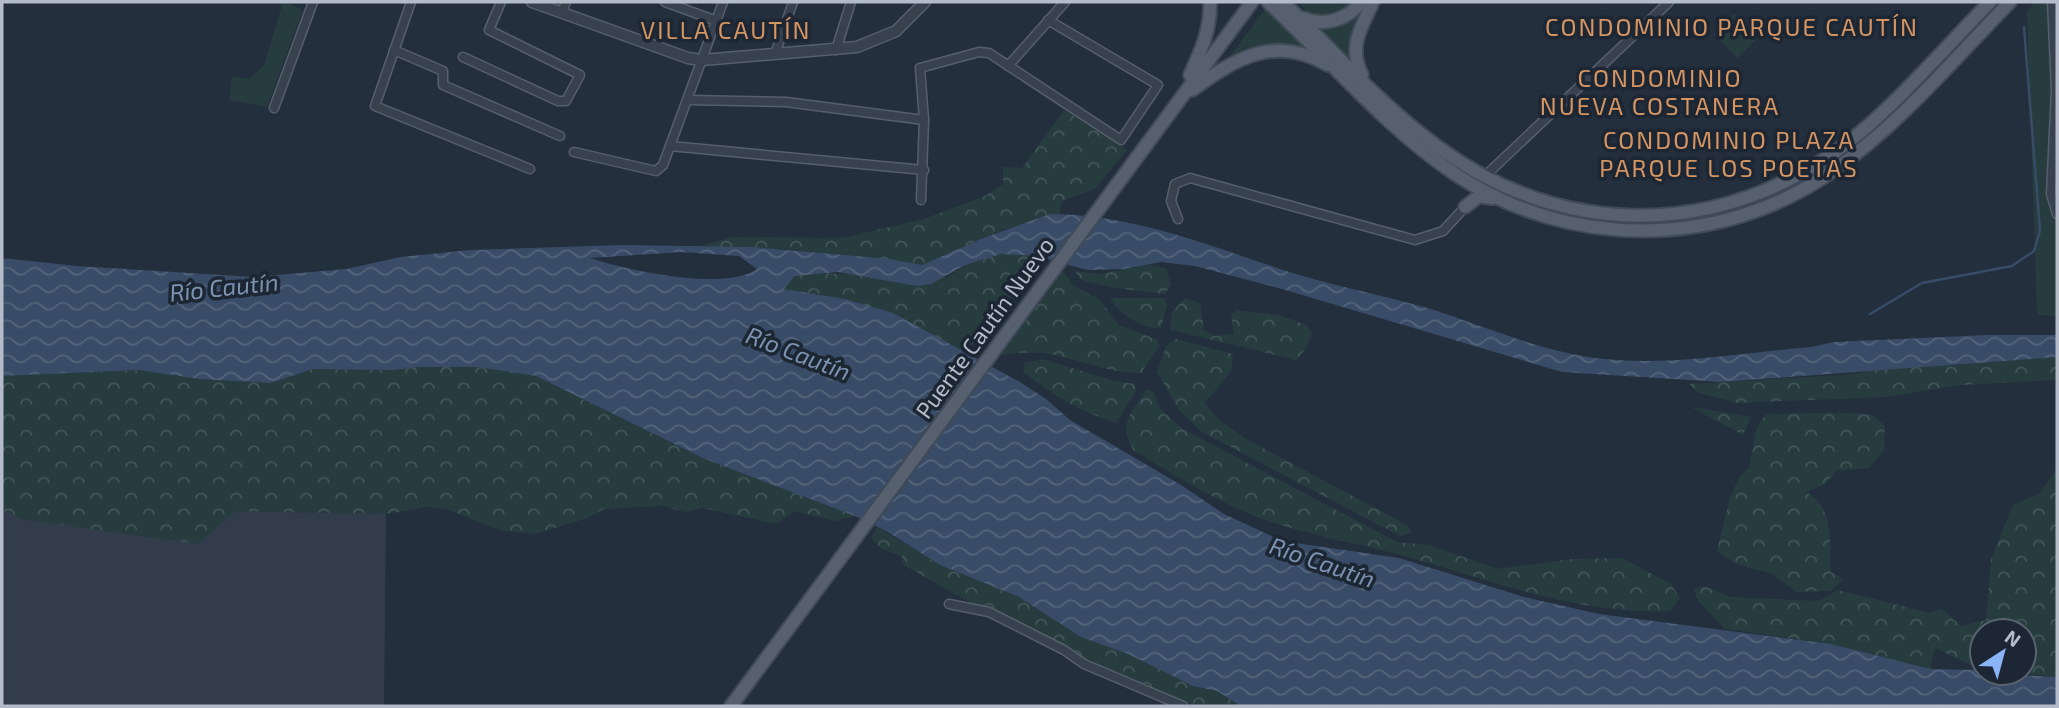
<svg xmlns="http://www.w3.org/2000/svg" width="2059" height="708" font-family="'Exo 2',sans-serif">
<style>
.airport{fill:#323c4b}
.green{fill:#263c3f}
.forest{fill:url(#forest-crowns)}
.water{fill:url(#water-waves);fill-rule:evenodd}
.pier{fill:#242f3e}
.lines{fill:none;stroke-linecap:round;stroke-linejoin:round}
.stream{stroke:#394c67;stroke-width:2.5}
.minor-casing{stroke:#565f6c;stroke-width:11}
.tertiary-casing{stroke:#565f6c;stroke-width:13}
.primary-casing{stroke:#414a57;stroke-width:16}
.minor{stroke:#38414e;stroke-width:8}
.tertiary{stroke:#38414e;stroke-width:10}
.primary{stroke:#56606e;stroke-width:12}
.labels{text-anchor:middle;stroke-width:7;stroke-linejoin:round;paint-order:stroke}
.street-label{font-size:23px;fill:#b4bcc9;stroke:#1d2633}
.neighbourhood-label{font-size:24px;letter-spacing:2px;fill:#d59563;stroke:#1d2633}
.water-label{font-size:24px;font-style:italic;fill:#7c92b1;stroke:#1d2633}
</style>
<defs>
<pattern id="forest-crowns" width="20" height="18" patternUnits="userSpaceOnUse" patternTransform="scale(1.75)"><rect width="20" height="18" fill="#263c3f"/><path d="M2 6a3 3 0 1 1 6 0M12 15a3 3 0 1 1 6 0" fill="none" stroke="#435659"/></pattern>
<pattern id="water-waves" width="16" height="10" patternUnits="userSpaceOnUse" patternTransform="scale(1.75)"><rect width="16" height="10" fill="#394c67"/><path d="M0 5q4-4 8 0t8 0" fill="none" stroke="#53647b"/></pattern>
</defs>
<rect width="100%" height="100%" fill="#242f3e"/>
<!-- airport -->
<polygon class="airport" points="2,471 93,508 386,514 384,706 2,706"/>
<!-- green -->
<g class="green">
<polygon points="283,2 300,8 302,12 267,107 229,100 232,76 249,79 264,65"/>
<polygon points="1298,2 1354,2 1337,16 1314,18"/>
<polygon points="2035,2 2057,2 2057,316 2037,315 2027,11"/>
<polygon points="1267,6 1317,55 1252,49 1228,59"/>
<polygon points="1363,9 1353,62 1319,27 1350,22"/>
<polygon points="1734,14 1758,38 1737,58 1714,34"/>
</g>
<!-- forest -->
<g class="forest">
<polygon points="1064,110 1127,150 1096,188 1062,201 1059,214 1005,229 922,265 783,249 696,247 733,237 842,238 924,219 985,196 1003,184 1003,167 1022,168"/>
<polygon points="1001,254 1037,256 1013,297 982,330 966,353 917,327 845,299 784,289 795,276 805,273 948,277 965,265"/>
<polygon points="1145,264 1166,268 1171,284 1165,294 1115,288 1081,280 1075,271 1102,274"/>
<path d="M 1063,271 L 1073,285 L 1099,299 L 1119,325 L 1158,340 L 1159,347 L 1141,373 C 1109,373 1081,360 1050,354 C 1034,351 1017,353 1001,355 Z"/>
<path d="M 1110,298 L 1165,298 L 1167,305 L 1161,328 C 1141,329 1120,314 1110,298 Z"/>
<polygon points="1185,298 1200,303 1204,330 1215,336 1234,334 1231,316 1235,310 1278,315 1307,325 1312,333 1306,349 1296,360 1170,330 1172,312"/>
<polygon points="1176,339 1233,354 1231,371 1205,403 1220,421 1248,440 1407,525 1412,532 1400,536 1202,432 1179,410 1157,372 1166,346"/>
<polygon points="2036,356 2057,357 2057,380 1960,385 1885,397 1737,403 1699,393 1689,384 1842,375 1908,366 1956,365"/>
<path d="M 1042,359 L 1115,381 L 1134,384 L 1137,390 L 1116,423 C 1080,412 1052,394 1023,372 L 1025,363 Z"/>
<polygon points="420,367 476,367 536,376 705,459 855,516 834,521 794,511 777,524 703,508 686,512 662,506 604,509 587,518 535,534 500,530 446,509 428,507 386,514 236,511 198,544 25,520 2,510 2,376 138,370 200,379 270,383 313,369 393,370"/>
<path d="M 1146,390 L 1153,391 L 1160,409 L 1183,429 L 1397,542 L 1429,545 L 1498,569 L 1572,559 L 1622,558 L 1671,584 L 1680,598 L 1670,611 C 1573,616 1482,576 1389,552 C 1338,539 1285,531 1236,508 C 1201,492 1167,470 1134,451 C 1117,424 1131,414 1146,390 Z"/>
<polygon points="1691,407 1751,417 1743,435"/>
<path d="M 1846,413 L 1873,415 L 1885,426 L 1884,450 L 1869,468 L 1837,471 L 1825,484 L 1806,492 C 1834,506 1830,544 1831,572 L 1843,579 L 1831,591 L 1797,592 L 1770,573 L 1736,564 L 1717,551 L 1730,497 L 1740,476 L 1749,468 L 1756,429 L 1766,414 Z"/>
<polygon points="2057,469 2057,677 2021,673 2024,673 2024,631 1982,631 1982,670 1935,648 1930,669 1831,644 1725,629 1698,601 1694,589 1704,586 1731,597 1819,601 1838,590 1930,613 1942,609 1961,626 1986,620 1991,559 2013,505 2039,494"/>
<polygon points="877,527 940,565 1019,597 1081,637 1128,654 1193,686 1217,691 1241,706 1193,706 1129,677 1085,662 1058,642 990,608 973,604 902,564 902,556 882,549 871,539"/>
</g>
<!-- water -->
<path class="water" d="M 1050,214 C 1129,214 1203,243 1277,268 C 1327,285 1380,294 1431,309 C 1483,326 1533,348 1588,357 C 1661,368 1738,353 1811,347 L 1834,342 L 1988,335 L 2057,335 L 2057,357 L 1721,382 L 1562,372 L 1282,289 L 1195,266 L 1161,262 L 1123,269 L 1087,270 L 1037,256 L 1001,254 L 965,265 L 931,284 L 917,286 L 838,272 L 795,276 L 784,289 L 845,299 L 893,313 L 1020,382 L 1046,399 L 1070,420 L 1181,485 L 1224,514 L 1282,541 L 1399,558 L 1524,597 L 1599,614 L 1831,644 L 1930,669 L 1981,670 L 1982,673 L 2057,677 L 2057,706 L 1241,706 L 1217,691 L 1193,686 L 1128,654 L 1081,637 L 1019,597 L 940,565 L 886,531 L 855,516 L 705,459 L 536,376 L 476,367 L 420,367 L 393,370 L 313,369 L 270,383 L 200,379 L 138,370 L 2,376 L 2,258 L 77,266 L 253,277 L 346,269 L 401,257 L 470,250 L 622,245 L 752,247 L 889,259 L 922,265 L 981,239 ZM 681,252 L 739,256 L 757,269 C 725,292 626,270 590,258 Z"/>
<!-- pier -->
<polygon class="pier" points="980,356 994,363 872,529 858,522"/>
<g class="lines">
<!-- stream -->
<polyline class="stream" points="1870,314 1922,283 2012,266 2034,251 2040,231 2024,27"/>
<defs>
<g id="minor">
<polyline points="411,2 375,106 530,169"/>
<polyline points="665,2 717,21"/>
<polyline points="2052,2 2056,90 2051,194 2057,214"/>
<polyline points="562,12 566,2"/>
<polyline points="394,50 443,71 443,85 560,136"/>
<polyline points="836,50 851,2"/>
<polyline points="775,54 793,2"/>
<polyline points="463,57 558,101 566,101 580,75 489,30 501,2"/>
<polyline points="1008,66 1065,2"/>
<polyline points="688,100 786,102 924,120"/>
<polyline points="274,108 313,2"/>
<polyline points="670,146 924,170"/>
<polyline points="574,152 656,171 663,165 723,2"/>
<polyline points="1485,176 1669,2"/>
<polyline points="921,200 924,120 920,68 979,52 989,53 1121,140 1158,85 1048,20"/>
<polyline points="1178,219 1171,201 1175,184 1190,178 1415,240 1443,231 1465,207"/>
<polyline points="949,604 989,612 1064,650 1084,664 1183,706"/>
</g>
<polyline id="tertiary" points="532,2 688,58 702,60 857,47 896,31 925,2"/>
<g id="primary">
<path d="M 1268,2 C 1329,59 1385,127 1455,174 C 1569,250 1722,250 1834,170 C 1900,124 1954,59 2010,2"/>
<path d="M 1283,2 C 1333,50 1381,106 1438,147 C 1558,235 1705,239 1829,156 C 1884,120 1943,49 1990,2"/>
<path d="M 1303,18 C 1324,27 1347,20 1361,2"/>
<path d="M 1190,75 C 1201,51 1211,29 1210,2"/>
<path d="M 1362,75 C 1348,46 1361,28 1373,2"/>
<path d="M 1192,90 C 1236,58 1275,34 1328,65"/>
<polyline points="1465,207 1479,196 1492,198"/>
<polyline points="731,706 1252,2"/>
</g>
</defs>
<!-- minor casing -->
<use href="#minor" class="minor-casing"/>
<!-- tertiary casing -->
<use href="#tertiary" class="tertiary-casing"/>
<!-- primary casing -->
<use href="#primary" class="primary-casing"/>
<!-- minor -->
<use href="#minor" class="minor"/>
<!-- tertiary -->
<use href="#tertiary" class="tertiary"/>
<!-- primary -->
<use href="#primary" class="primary"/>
</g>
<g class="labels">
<!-- street labels -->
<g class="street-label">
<text transform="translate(985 328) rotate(-54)" y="8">Puente Cautín Nuevo</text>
</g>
<!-- neighbourhood labels -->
<g class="neighbourhood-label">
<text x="1732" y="36">CONDOMINIO PARQUE CAUTÍN</text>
<text x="726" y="39">VILLA CAUTÍN</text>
<text x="1660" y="87">CONDOMINIO<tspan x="1660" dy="28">NUEVA COSTANERA</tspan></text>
<text x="1729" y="149">CONDOMINIO PLAZA<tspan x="1729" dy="28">PARQUE LOS POETAS</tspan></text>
</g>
<!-- water labels -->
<g class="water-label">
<text transform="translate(224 288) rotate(-6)" y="8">Río Cautín</text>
<text transform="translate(798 354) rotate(21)" y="8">Río Cautín</text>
<text transform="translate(1322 563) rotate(19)" y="8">Río Cautín</text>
</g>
</g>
<!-- border -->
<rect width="2059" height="708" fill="none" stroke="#b4bcc9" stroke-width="7"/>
<!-- north arrow -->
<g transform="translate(2003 652) rotate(36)"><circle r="33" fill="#1d2633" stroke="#59626f" stroke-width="2"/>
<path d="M0-5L12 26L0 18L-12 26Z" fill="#8ab4f8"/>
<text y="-10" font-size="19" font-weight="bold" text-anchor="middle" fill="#b4bcc9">N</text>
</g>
</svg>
